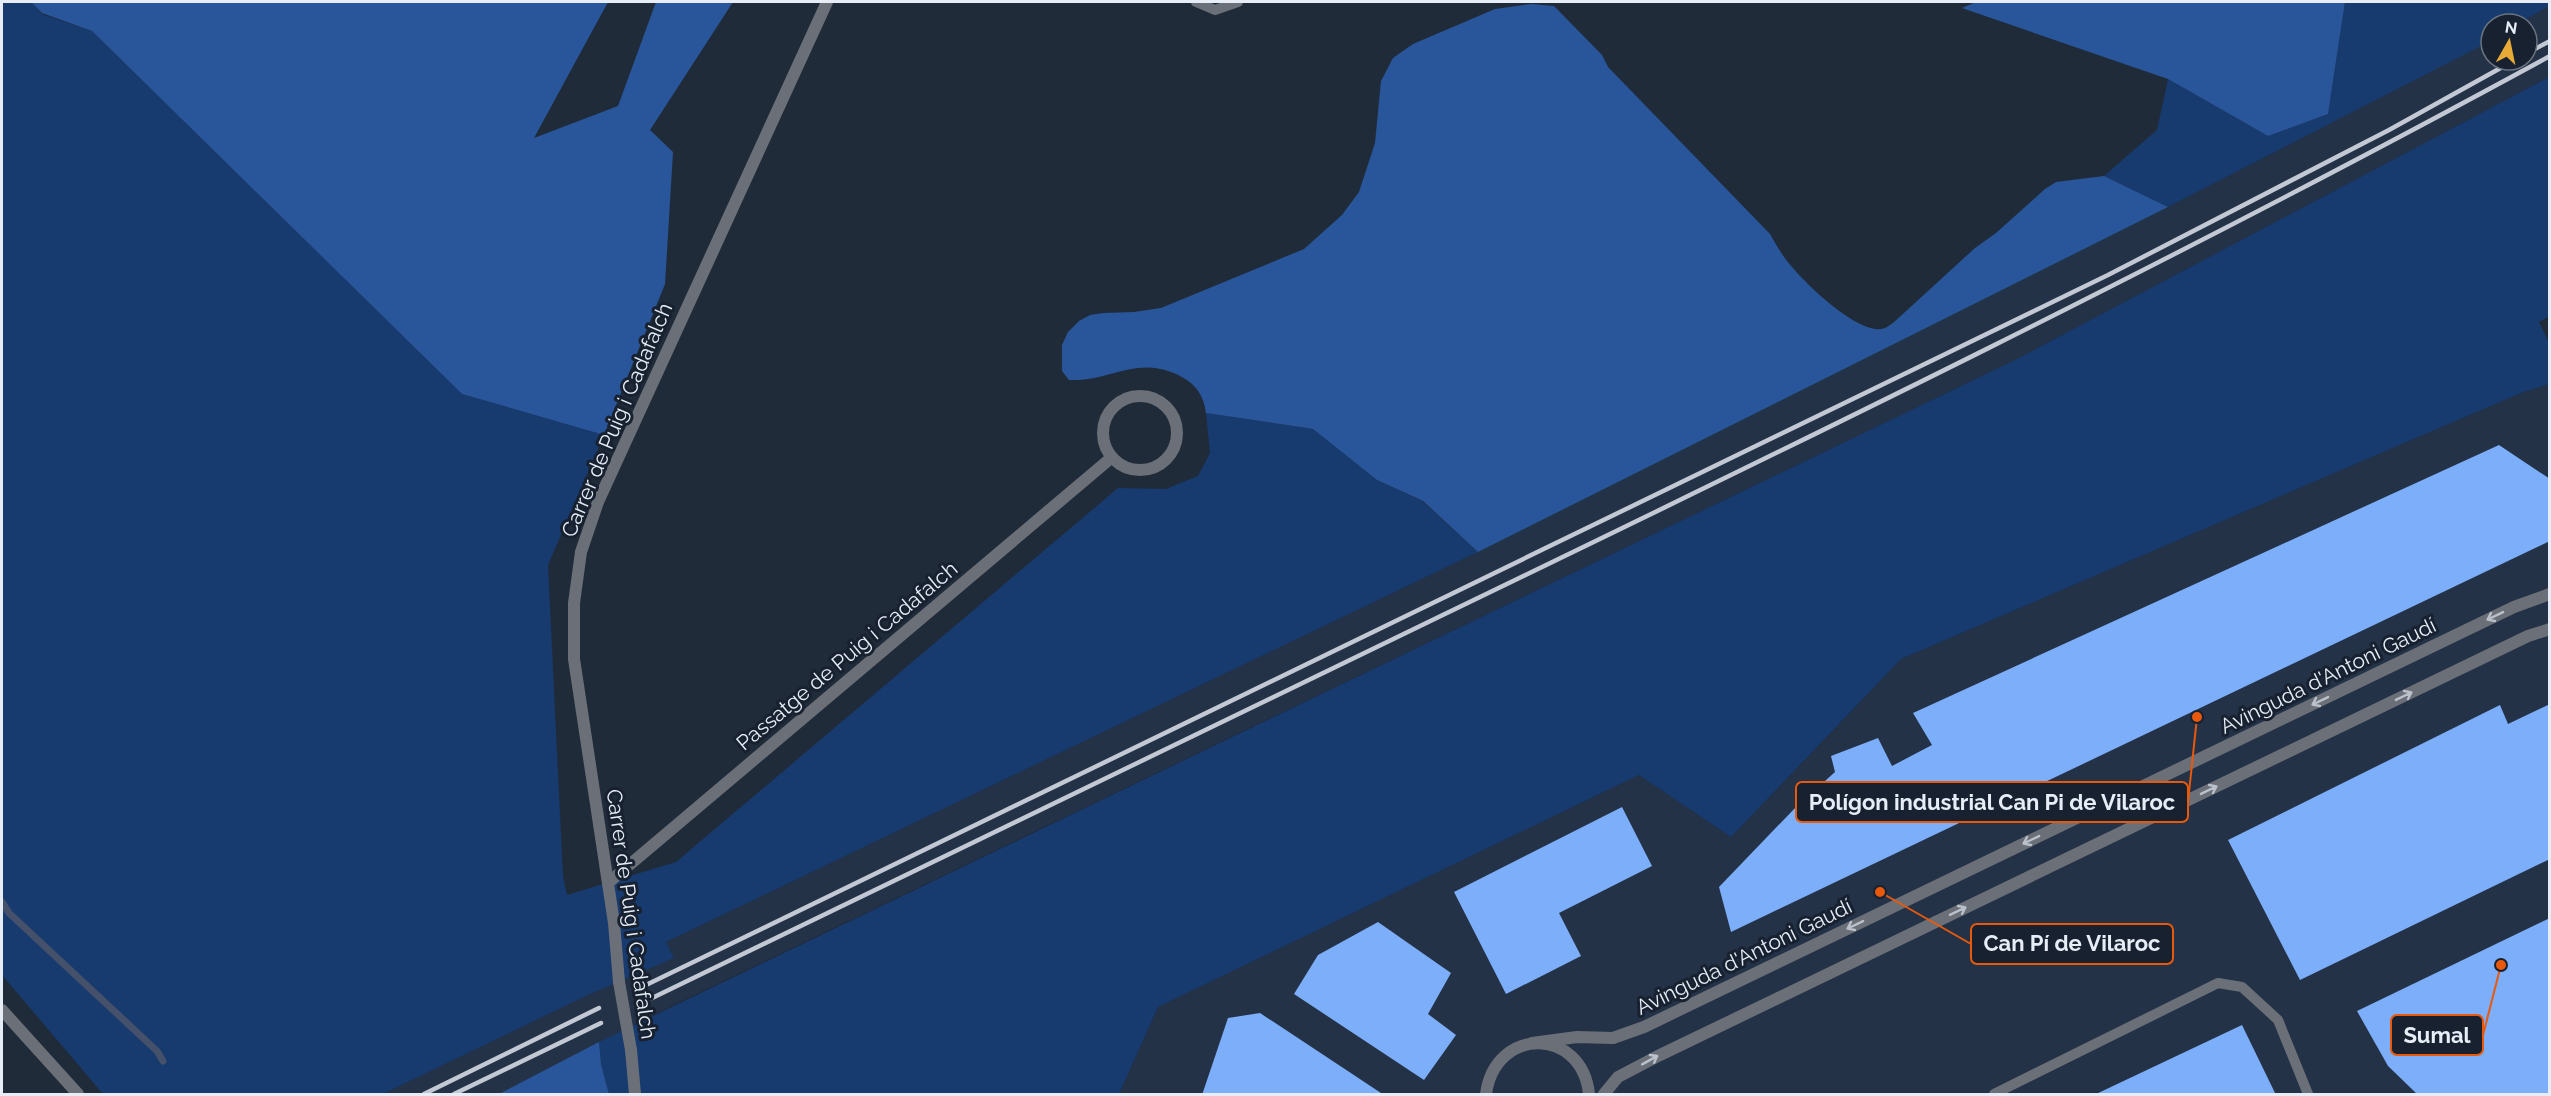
<svg xmlns="http://www.w3.org/2000/svg" width="2551" height="1096" font-family="Raleway,sans-serif">
<style>
.built{fill:#243247}
.green{fill:#173a6f}
.forest{fill:#29569a}
.lines{fill:none;stroke-linecap:round;stroke-linejoin:round}
.stream{stroke:#45506b;stroke-width:7}
.building{fill:#7daef9}
.service{stroke:#6b7078;stroke-width:10}
.minor{stroke:#6b7078;stroke-width:12}
.rail{stroke:#c2c9d4;stroke-width:4.5}
.minor-bridge{stroke:#6b7078;stroke-width:12}
.oneway{stroke:#bbc1cb}
.labels{text-anchor:middle;stroke-width:6;stroke-linejoin:round;paint-order:stroke}
.street-label{font-size:21px;fill:#e6edf7;stroke:#172130}
.leader{fill:none;stroke:#e8590c;stroke-width:2}
.callout-dot{fill:#e8590c;stroke:#172130;stroke-width:2}
.callout{fill:#172130;stroke:#e8590c;stroke-width:2}
.callout-label{font-size:22px;text-anchor:middle;font-weight:bold;fill:#e6edf7}
</style>
<rect width="100%" height="100%" fill="#202b3a"/>
<!-- built -->
<g class="built">
<polygon points="2549,6 2549,77 2015,360 653,1015 499,1094 383,1094 588,995 674,958 666,942 1478,552 2168,207 2491,40 2491,60 2527,60 2527,24 2518,24"/>
<polygon points="2549,384 2549,1094 1119,1094 1158,1007 1639,775 1731,837 1901,659 2521,393"/>
</g>
<!-- green -->
<g class="green">
<polygon points="2,2 31,2 42,14 92,31 462,394 604,435 548,565 563,877 567,895 676,862 1118,488 1166,489 1198,476 1210,453 1206,413 1313,429 1377,480 1422,501 1478,552 666,942 674,958 588,995 383,1094 103,1094 2,975"/>
<polygon points="2345,2 2549,2 2549,6 2518,24 2491,24 2491,40 2483,45 2168,207 2104,176 2157,130 2168,79 2268,136 2328,114"/>
<polygon points="2549,77 2550,316 2539,322 2549,343 2549,384 2521,393 1901,659 1731,837 1639,775 1158,1007 1119,1094 609,1094 601,1064 599,1042 2015,360"/>
</g>
<!-- forest -->
<g class="forest">
<polygon points="31,2 608,2 534,138 618,106 656,2 733,2 650,130 673,152 665,284 604,435 462,394 92,31 42,13"/>
<polygon points="1976,2 2345,2 2328,114 2268,136 2168,79 1962,8"/>
<path d="M 1531,4 L 1554,6 L 1602,55 L 1608,67 L 1770,234 C 1774,241 1778,248 1782,254 C 1796,276 1855,333 1881,329 C 1885,329 1890,325 1893,323 L 1975,248 L 1996,233 L 2045,189 L 2056,182 L 2104,176 L 2168,207 L 1478,552 L 1423,501 L 1377,480 L 1313,429 L 1206,413 C 1204,397 1197,385 1182,377 C 1138,353 1111,382 1069,380 L 1062,371 L 1062,345 L 1068,332 L 1079,321 L 1090,315 L 1104,313 L 1134,312 L 1161,308 L 1304,249 L 1342,215 L 1359,192 L 1375,143 L 1381,81 L 1393,58 L 1413,44 L 1495,9 Z"/>
<polygon points="599,1042 601,1064 609,1094 499,1094"/>
</g>
<g class="lines">
<!-- stream -->
<polyline class="stream" points="2,902 9,913 157,1051 163,1061"/>
</g>
<!-- building -->
<g class="building">
<polygon points="2499,445 2550,479 2550,541 1731,932 1719,887 1796,807 1835,772 1831,756 1878,738 1892,766 1932,745 1913,713"/>
<polygon points="2550,704 2550,859 2300,980 2228,840 2500,705 2508,724"/>
<polygon points="1622,807 1652,866 1559,913 1581,956 1506,994 1454,892"/>
<polygon points="2550,918 2550,1095 2418,1095 2388,1066 2357,1011"/>
<polygon points="1378,922 1451,973 1428,1014 1456,1035 1424,1080 1294,994 1318,955"/>
<polygon points="1260,1013 1384,1095 1202,1095 1228,1018"/>
<polygon points="2242,1025 2276,1095 2094,1095"/>
</g>
<g class="lines">
<!-- service -->
<g class="service">
<polyline points="1196,2 1215,10 1238,2"/>
<polyline points="1994,1094 2218,983 2242,987 2278,1020 2308,1094"/>
</g>
<!-- minor -->
<g class="minor">
<circle cx="1140" cy="433" r="37"/>
<polyline points="608,883 1111,458"/>
<polyline points="619,982 614,923 574,659 574,603 581,552 598,502 827,2"/>
<polyline points="2,1010 78,1094"/>
<polyline points="1532,1043 1577,1037 1613,1038 1644,1027 2514,607 2550,594"/>
<polyline points="631,1050 635,1094"/>
<path d="M 1486,1094 C 1495,1026 1582,1027 1589,1094"/>
<polyline points="1604,1094 1618,1077 1658,1056 2528,636 2550,629"/>
</g>
<!-- rail -->
<g class="rail">
<polyline points="2527,53 2550,41"/>
<polyline points="646,985 2108,275 2389,130 2515,60"/>
<path d="M 648,1000 C 904,876 1160,752 1416,628 C 1797,444 2178,259 2550,56"/>
<polyline points="424,1094 599,1008"/>
<polyline points="454,1094 601,1023"/>
</g>
<!-- minor-bridge -->
<polyline class="minor-bridge" points="619,982 631,1050"/>
</g>
<!-- one-way arrows -->
<defs><path id="oneway-shaft" d="M-6 0H5M1.5-3L5.5 0L1.5 3" fill="none" stroke-width="1.6" stroke-linecap="round" stroke-linejoin="round" transform="scale(1.5)"/></defs>
<g class="oneway">
<use href="#oneway-shaft" transform="translate(2495 616) rotate(154)"/>
<use href="#oneway-shaft" transform="translate(2404 696) rotate(-26)"/>
<use href="#oneway-shaft" transform="translate(2320 701) rotate(154)"/>
<use href="#oneway-shaft" transform="translate(2209 790) rotate(-26)"/>
<use href="#oneway-shaft" transform="translate(2031 840) rotate(154)"/>
<use href="#oneway-shaft" transform="translate(1958 911) rotate(-26)"/>
<use href="#oneway-shaft" transform="translate(1855 925) rotate(154)"/>
<use href="#oneway-shaft" transform="translate(1650 1060) rotate(-29)"/>
</g>
<g class="labels">
<!-- street labels -->
<g class="street-label">
<text transform="translate(617 420) rotate(-67)" y="7">Carrer de Puig i Cadafalch</text>
<text transform="translate(847 656) rotate(-40)" y="7">Passatge de Puig i Cadafalch</text>
<text transform="translate(2328 676) rotate(-26)" y="7">Avinguda d'Antoni Gaudí</text>
<text transform="translate(631 914) rotate(82)" y="7">Carrer de Puig i Cadafalch</text>
<text transform="translate(1744 957) rotate(-26)" y="7">Avinguda d'Antoni Gaudí</text>
</g>
</g>
<!-- callouts -->
<path class="leader" d="M2197 717L2188 802M1880 892L1971 944M2501 965L2483 1035"/>
<g class="callout-dot">
<circle cx="2197" cy="717" r="6"/>
<circle cx="1880" cy="892" r="6"/>
<circle cx="2501" cy="965" r="6"/>
</g>
<g class="callout">
<rect x="1796" y="782" width="392" height="40" rx="6"/>
<rect x="1971" y="924" width="202" height="40" rx="6"/>
<rect x="2391" y="1015" width="92" height="40" rx="6"/>
</g>
<g class="callout-label">
<text x="1992" y="810">Polígon industrial Can Pi de Vilaroc</text>
<text x="2072" y="951">Can Pí de Vilaroc</text>
<text x="2437" y="1043">Sumal</text>
</g>
<!-- border -->
<rect width="2551" height="1096" fill="none" stroke="#e6edf7" stroke-width="6"/>
<!-- north arrow -->
<g transform="translate(2509 42) rotate(9)"><circle r="28" fill="#172130" stroke="#6a7380" stroke-width="1.5"/>
<path d="M0-4.5L10 22L0 15L-10 22Z" fill="#e9ab38"/>
<text y="-9" font-size="16" font-weight="bold" text-anchor="middle" fill="#e6edf7">N</text>
</g>
</svg>
